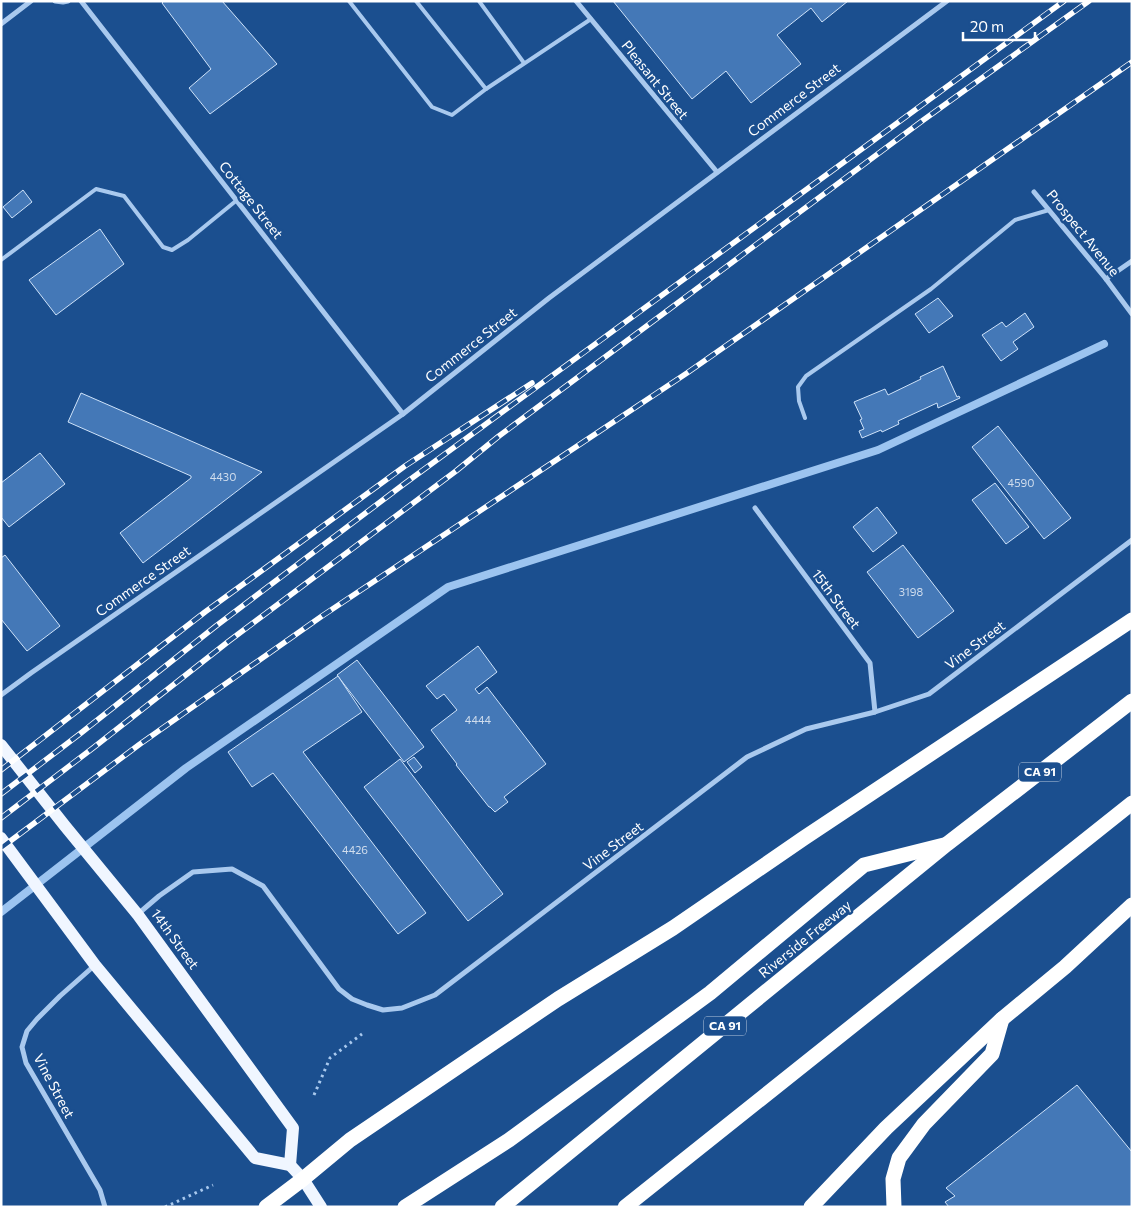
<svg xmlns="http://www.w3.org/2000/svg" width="1133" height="1208" font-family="Commissioner,sans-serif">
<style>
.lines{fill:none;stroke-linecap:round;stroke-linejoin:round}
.stream{stroke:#9cc4f0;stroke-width:8}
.building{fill:#4478b7;stroke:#cfe3fa}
.path{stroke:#a9c9ee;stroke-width:3;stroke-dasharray:2.5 4;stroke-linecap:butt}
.lane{stroke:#a9c9ee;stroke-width:4}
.street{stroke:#a9c9ee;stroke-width:5}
.primary{stroke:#f0f6ff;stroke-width:12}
.highway{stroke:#fff;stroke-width:15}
.rail-casing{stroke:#fff;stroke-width:5.5}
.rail{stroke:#1b4f8f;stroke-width:4;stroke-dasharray:11;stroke-linecap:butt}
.labels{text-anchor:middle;stroke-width:5;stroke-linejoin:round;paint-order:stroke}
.number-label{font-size:11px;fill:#d0dded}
.shield{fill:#1b4f8f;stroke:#bbcadd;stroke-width:1}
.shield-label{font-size:12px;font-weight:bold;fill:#fff}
.street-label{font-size:14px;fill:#fff;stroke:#1b4f8f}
</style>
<rect width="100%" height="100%" fill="#1b4f8f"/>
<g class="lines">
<!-- stream -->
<polyline class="stream" points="1,912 186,768 448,587 878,450 1104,344"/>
</g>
<!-- building -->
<g class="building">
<polygon points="164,1 222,1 277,64 210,114 189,88 211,69 162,3"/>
<polygon points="613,1 848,1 822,22 811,8 777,35 801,64 751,103 726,71 692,99"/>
<polygon points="23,190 32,202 12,218 3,207"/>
<polygon points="100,229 124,264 56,315 29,280"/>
<polygon points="938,298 953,316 929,333 915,314"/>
<polygon points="1025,313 1034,327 1013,342 1018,349 1001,361 982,335 1002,322 1006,327"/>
<polygon points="943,366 957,397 959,396 960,398 938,408 937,403 898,421 899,424 882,432 881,430 862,438 859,431 864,429 860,420 862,419 854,402 885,389 888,395 921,379 920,377"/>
<polygon points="81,393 262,472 143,563 120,533 191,478 191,476 68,422"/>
<polygon points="998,426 1071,518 1044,539 972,447"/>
<polygon points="40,453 65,484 9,527 1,517 1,483"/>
<polygon points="995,483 1029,527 1006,544 972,500"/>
<polygon points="877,507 897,533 873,552 853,527"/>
<polygon points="903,545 954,611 918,638 867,572"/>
<polygon points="5,555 60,626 27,651 1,619 1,558"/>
<polygon points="478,646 497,672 475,689 479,694 487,687 546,764 504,797 508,802 495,812 490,807 489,807 456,765 457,764 431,730 457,710 444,694 437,699 426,686"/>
<polygon points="357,660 424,747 404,762 337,675"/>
<polygon points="338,676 362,712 303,752 426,913 398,934 273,773 252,787 228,752"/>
<polygon points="414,757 422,767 415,773 407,762"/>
<polygon points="400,759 503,894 468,921 364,787"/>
<polygon points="1077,1085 1132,1152 1132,1207 949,1207 945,1202 955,1196 946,1188"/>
</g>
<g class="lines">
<!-- path -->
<g class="path">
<polyline points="314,1095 330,1058 362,1034"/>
<polyline points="165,1207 213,1185"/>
</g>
<!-- lane -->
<g class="lane">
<polyline points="349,1 432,107 452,115 486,89 591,19"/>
<polyline points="416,1 486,89"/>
<polyline points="479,1 524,63"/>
<polyline points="1,260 96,189 124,196 163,247 172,250 188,240 237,200"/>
<polyline points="805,418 799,401 798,387 806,376 931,289 1015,220 1049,210"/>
</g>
<!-- street -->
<g class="street">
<polyline points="55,1 63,2 68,1"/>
<polyline points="81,1 403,414"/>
<polyline points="576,1 717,172"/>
<polyline points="1,24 31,1"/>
<polyline points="1034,192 1106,279 1132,314"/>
<polyline points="1106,279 1132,261"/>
<polyline points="755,508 870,663 875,712"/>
<polyline points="1,695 31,673 403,414 549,298 947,1"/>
<polyline points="138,914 159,896 193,872 232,869 263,886 339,989 352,999 367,1005 383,1010 402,1008 435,995 747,757 806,729 875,712 929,694 1132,540"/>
<polyline points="95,965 60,996 37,1019 27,1031 22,1047 26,1063 100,1190 105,1207"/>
</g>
<!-- primary -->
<g class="primary">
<polyline points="1,745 65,826 138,915 293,1128 290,1165"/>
<polyline points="1,838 95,965 255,1158 290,1165 303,1179 321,1207"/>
</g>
<!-- highway -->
<g class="highway">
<polyline points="266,1207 303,1179 350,1140 558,999 673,928 804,838 1132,620"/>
<polyline points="405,1207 509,1140 710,993 864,865 944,845"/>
<polyline points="502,1207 947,844 1132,701"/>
<polyline points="625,1207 1132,803"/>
<polyline points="811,1207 886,1128 1002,1019 1065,967 1132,905"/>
<polyline points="894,1207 893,1179 899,1158 924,1124 992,1054 1002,1019"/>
</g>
<defs>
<g id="rail">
<polyline points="1,770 205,612 405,466 532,383"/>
<polyline points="1,794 81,733 216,626 404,484 1064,1"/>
<polyline points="1,818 93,748 229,641 456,471 499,436 922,121 1089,1"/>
<polyline points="1,848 140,744 322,616 687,373 1132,62"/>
</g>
</defs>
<!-- rail casing -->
<use href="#rail" class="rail-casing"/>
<!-- rail -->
<use href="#rail" class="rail"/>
</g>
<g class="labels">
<!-- number labels -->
<g class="number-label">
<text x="223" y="481">4430</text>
<text x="1021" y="487">4590</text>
<text x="911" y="596">3198</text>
<text x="478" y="724">4444</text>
<text x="355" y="854">4426</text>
</g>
<!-- shield labels -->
<g class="shield">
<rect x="1019" y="762.5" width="42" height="19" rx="4"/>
<rect x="704" y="1016.5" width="42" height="19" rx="4"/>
</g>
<g class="shield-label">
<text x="1040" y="776">CA 91</text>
<text x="725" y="1030">CA 91</text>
</g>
<!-- street labels -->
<g class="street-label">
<text transform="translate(655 80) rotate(51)" y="5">Pleasant Street</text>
<text transform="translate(794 100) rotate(-37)" y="5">Commerce Street</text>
<text transform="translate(251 200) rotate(52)" y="5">Cottage Street</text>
<text transform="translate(1083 233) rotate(51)" y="5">Prospect Avenue</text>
<text transform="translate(471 345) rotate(-38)" y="5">Commerce Street</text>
<text transform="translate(143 581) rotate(-35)" y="5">Commerce Street</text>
<text transform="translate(836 599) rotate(53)" y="5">15th Street</text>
<text transform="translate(975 645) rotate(-37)" y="5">Vine Street</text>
<text transform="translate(613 846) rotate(-37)" y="5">Vine Street</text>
<text transform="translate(175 939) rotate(54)" y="5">14th Street</text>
<text transform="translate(805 939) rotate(-39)" y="5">Riverside Freeway</text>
<text transform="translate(54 1086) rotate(62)" y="5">Vine Street</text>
</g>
</g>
<!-- border -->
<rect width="1133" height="1208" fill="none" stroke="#ffffff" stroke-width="5"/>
<!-- scale -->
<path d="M963 32v8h72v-8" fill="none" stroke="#ffffff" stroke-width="2.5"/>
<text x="970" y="32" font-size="15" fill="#ffffff" stroke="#1b4f8f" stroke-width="4" paint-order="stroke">20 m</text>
</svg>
